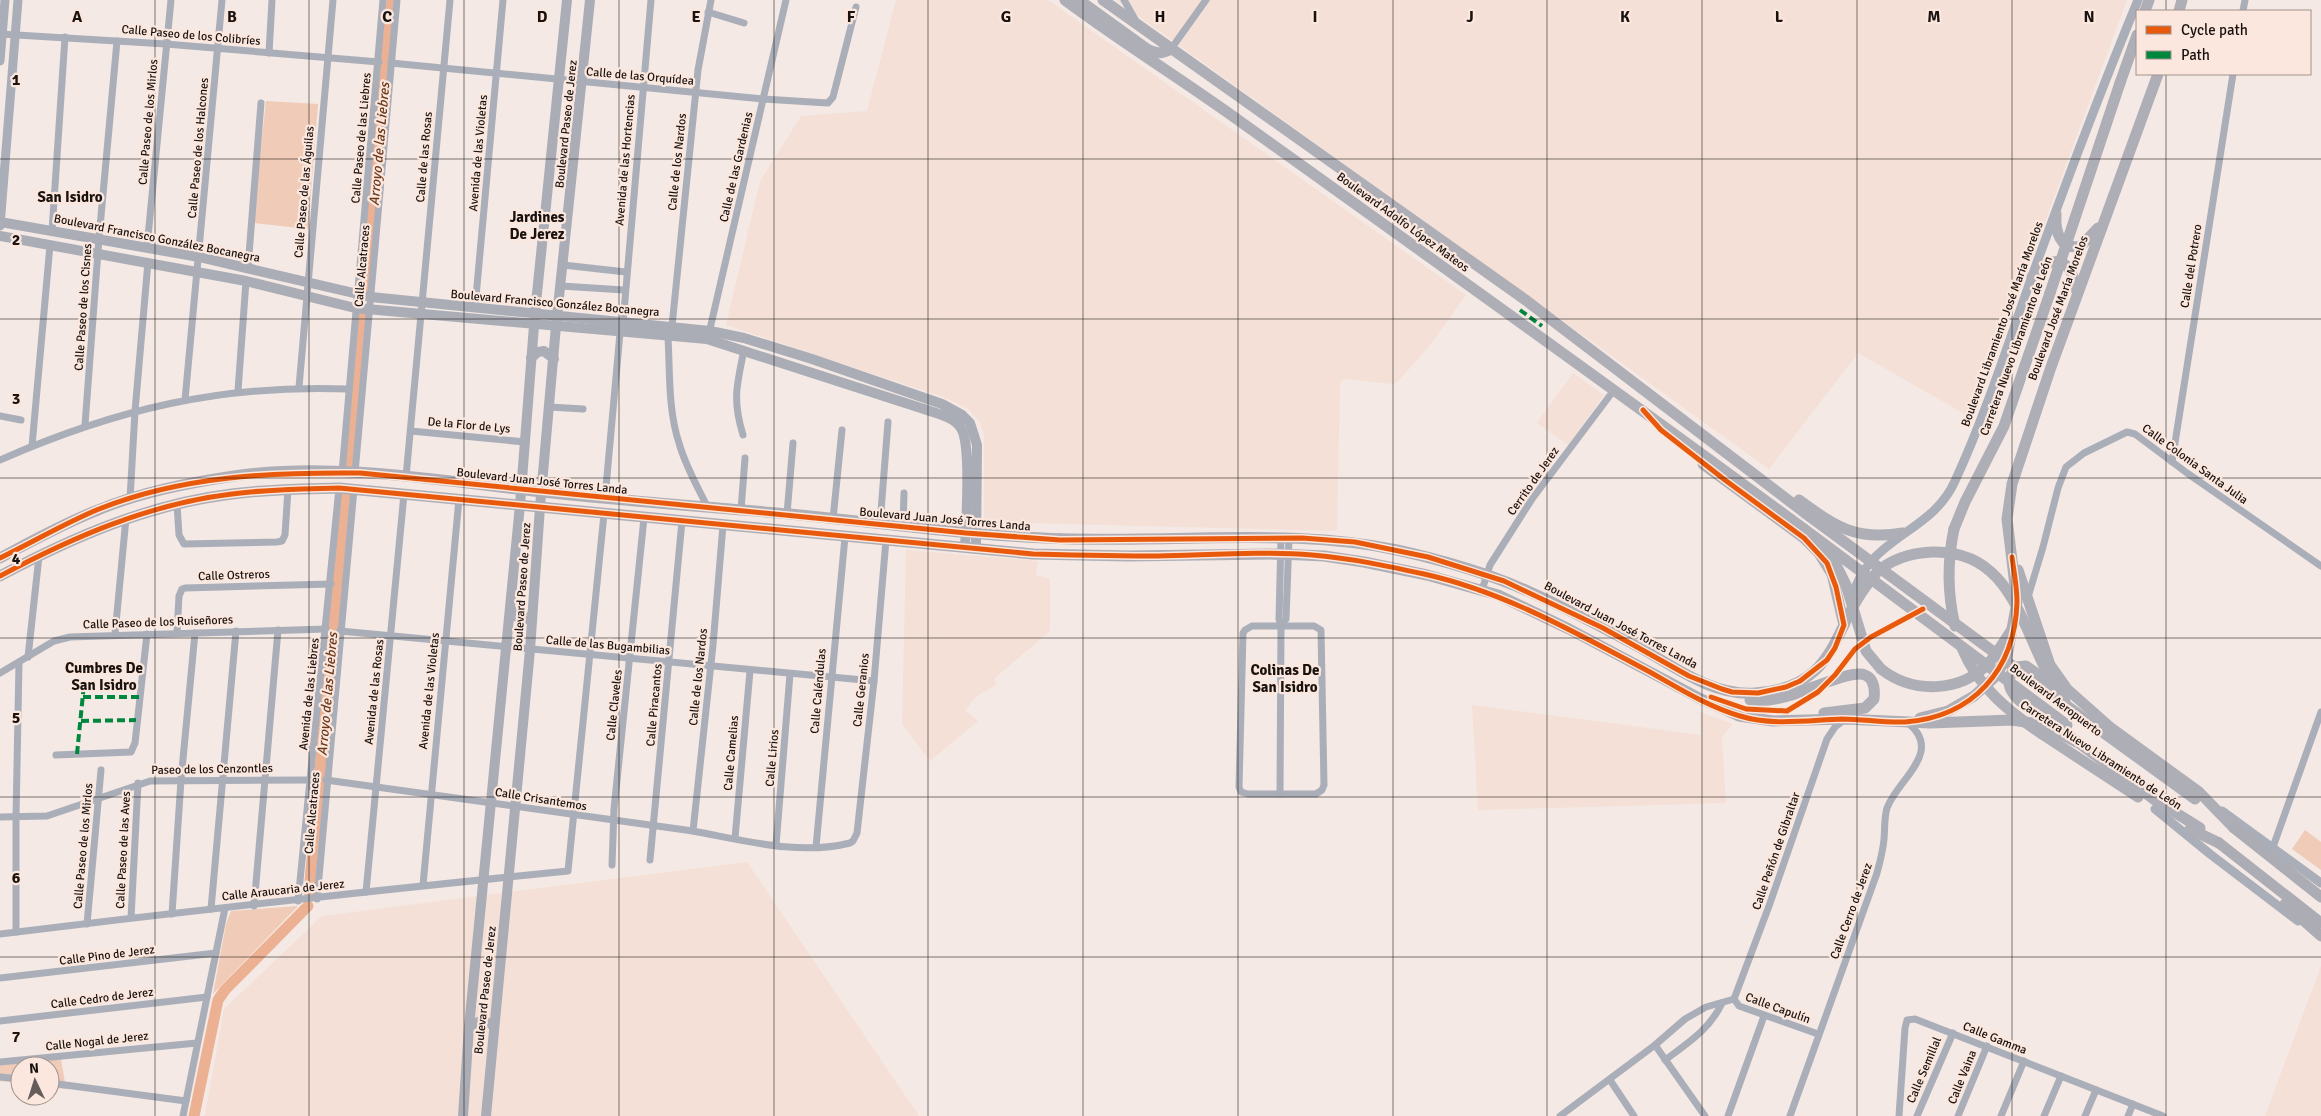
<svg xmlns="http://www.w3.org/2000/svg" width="2321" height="1116" font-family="Signika,sans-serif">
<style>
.built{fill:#f4e0d6}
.green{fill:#f0cbb7}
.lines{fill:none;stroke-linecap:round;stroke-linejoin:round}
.river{stroke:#ecb192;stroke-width:11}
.minor{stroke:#aaaeb8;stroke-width:7}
.tertiary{stroke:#aaaeb8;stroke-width:9}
.secondary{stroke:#aaadb6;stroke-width:10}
.primary{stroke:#aeaeb7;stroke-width:11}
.trunk{stroke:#acacb4;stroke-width:11}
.primary-bridge{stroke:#aeaeb7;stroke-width:11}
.quiet{stroke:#00873e;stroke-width:4;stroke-dasharray:8 4;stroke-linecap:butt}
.cycleway-casing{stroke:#fbe7dd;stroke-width:8}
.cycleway{stroke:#e8590c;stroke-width:5}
.grid{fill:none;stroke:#19120f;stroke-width:1;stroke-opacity:0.55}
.labels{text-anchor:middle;stroke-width:4.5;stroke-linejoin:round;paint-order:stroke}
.street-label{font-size:12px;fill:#19120f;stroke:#fbe7dd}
.water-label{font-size:14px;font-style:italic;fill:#6b3719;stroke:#fbe7dd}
.quarter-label{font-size:15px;font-weight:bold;fill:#19120f;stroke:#fbe7dd}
.grid-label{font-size:16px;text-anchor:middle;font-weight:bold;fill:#19120f;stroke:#fbe7dd;stroke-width:4.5;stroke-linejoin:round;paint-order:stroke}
</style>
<rect width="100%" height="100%" fill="#f4e9e4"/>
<!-- built -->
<g class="built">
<polygon points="896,0 1048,0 1466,295 1431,344 1402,377 1394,384 1343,379 1340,384 1337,531 984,522 984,435 979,421 967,408 943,397 726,325 760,181 801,116 867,111"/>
<polygon points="1116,0 2127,0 1996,354 1970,417 1858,353 1769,469"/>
<polygon points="1573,373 1604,395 1568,445 1537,423"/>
<polygon points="906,550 1038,561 1036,575 1050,579 1050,631 995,678 996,685 977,696 965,710 978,721 930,761 902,724"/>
<polygon points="1472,705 1701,735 1700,712 1733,724 1722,737 1726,803 1478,810"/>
<polygon points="747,862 919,1116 205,1116 224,1009 322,916"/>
<polygon points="2321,966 2321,1116 2265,1116"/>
</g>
<!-- green -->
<g class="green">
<polygon points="266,101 318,104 308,229 253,223"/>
<polygon points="2305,830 2321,842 2321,870 2292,849"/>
<polygon points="298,906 213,994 226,924 231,911"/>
<polygon points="61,1059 66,1089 50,1087 50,1066 20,1066 20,1083 0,1081 0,1064"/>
</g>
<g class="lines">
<!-- river -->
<g class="river">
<polyline points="365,287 392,0"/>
<polyline points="348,467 362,316"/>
<polyline points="309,892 345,495"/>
<polyline points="194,1116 218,1000 225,990 308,906"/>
</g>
<!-- minor -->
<g class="minor">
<polyline points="1124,0 1136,21"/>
<polyline points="2243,11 2245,0"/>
<polyline points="708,12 744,23"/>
<polyline points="0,34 166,44 379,62"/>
<polyline points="1171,49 1206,0"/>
<polyline points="269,53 272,0"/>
<polyline points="391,63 763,99 828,103 833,97 856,7"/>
<polyline points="52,231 65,37"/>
<polyline points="147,247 171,0"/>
<polyline points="563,265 626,272"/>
<polyline points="248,267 261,103"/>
<polyline points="561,286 624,290"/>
<polyline points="475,308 503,0"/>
<polyline points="623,323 651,0"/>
<polyline points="672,326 698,70 711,0"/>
<polyline points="709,333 786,0"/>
<path d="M 668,337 C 670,372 668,410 679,443 C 685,465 697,486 707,506"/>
<polyline points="299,387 333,0"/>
<polyline points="238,391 246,281"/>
<polyline points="185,400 222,0"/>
<polyline points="550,407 583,409"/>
<polyline points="0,416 21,420"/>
<polyline points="85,425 99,238 117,41"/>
<polyline points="411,431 525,442"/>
<path d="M 743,435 C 732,399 737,385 744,350"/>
<polyline points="32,446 50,245"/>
<path d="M 0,460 C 116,409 222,384 349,389"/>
<polyline points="2172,462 2233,74"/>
<polyline points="342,473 383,0"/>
<polyline points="355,473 397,0"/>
<polyline points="406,477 450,0"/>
<polyline points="605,498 620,333"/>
<polyline points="130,499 135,411 148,262"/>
<polyline points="177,504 179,535 184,544 277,542 282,541 285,535 288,489"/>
<polyline points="741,510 745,458"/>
<polyline points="787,514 793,443"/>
<polyline points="833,519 842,430"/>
<polyline points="880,524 888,422"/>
<polyline points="903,526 904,493"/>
<polyline points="1482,590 1490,565 1532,499 1614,390"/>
<polyline points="2028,597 2043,547 2058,488 2066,467 2084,453 2127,432 2135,434 2187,473 2321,566"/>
<polygon points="1252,626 1314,626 1321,630 1324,785 1322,790 1316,794 1248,794 1241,792 1239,787 1243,633 1245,630"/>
<polyline points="1281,626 1286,619 1289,538"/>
<polyline points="340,631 874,681"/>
<polyline points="177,633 179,596 182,589 185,588 331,584"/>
<polyline points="115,634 126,518"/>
<polyline points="28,657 39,556"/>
<polyline points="0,673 54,641 70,637 326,629"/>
<polyline points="56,755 131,752 135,743 147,634"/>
<path d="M 326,780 L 693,831 C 743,840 799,856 850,843 L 853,841 L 857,833 L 874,681 L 886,540"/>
<polyline points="1280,794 1281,626 1279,619 1281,538"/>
<polyline points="0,817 47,816 150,781 311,780"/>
<polyline points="693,831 713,645 723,525"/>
<polyline points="735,838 750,671"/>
<polyline points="776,845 790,674"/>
<polyline points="816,847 845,537"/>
<polyline points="2273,847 2321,712"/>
<polyline points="650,860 682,521"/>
<polyline points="612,865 614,809 644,518"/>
<polyline points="423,885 459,499"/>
<polyline points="366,892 404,494"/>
<polyline points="317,899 354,489"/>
<polyline points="298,901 339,488"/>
<polyline points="254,906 278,630"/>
<polyline points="211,909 236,631"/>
<polyline points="172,914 181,780 195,633"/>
<polyline points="131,918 138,783"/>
<polyline points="87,924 101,770"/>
<polyline points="16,932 16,817 19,663"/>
<path d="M 0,934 C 189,911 378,890 568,871 L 604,514"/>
<polyline points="0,978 216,953"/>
<polyline points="1734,999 1769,906 1827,739 1835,727 1844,720"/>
<polyline points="1734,999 1739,1006 1818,1034"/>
<polyline points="0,1021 207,997"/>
<polyline points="1655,1045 1705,1116"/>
<path d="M 1665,1060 C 1688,1043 1710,1029 1722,1003"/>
<polyline points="0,1062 197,1043"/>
<polyline points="0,1077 20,1079"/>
<polyline points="1610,1080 1634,1116"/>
<polyline points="50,1083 186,1101"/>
<polyline points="183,1116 225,908"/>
<polyline points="1560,1116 1655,1045 1685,1019 1706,1007 1734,999"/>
<polyline points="1728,1116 1764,1016"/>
<path d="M 1790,1116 L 1877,873 C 1880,862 1883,851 1884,839 C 1885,829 1884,818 1887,808 C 1898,779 1944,752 1908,723"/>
<polyline points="1899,1116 1905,1028 1907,1020 1915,1019 2163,1116"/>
<polyline points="1917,1116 1953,1033"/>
<polyline points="1958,1116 1987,1046"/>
<polyline points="2001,1116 2024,1061"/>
<polyline points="2044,1116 2061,1076"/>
<polyline points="2085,1116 2096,1090"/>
<polyline points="2128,1116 2133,1104"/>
</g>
<!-- tertiary -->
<g class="tertiary">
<polyline points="0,61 5,0"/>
<polyline points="0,226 18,0"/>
<path d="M 1851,600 C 1868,535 1931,535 1955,481 C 1985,416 2007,347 2031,279 C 2065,185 2100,92 2138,0"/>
<polyline points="2155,809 2210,854 2298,921"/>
<polyline points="2222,811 2321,883"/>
</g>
<!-- secondary -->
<g class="secondary">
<polyline points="0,222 199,257 371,297 710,331 744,338 812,359 942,404 962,415 970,423 977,445 976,549"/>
<path d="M 0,236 L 246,281 L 355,308 L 707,339 L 927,410 C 938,414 954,417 961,428 C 972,446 966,523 965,547"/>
<polyline points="531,358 538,352 544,351 554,359"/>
<polyline points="510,608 517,617 527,619 532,615"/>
<path d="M 469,1027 C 478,1021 482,1019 493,1025"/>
<polyline points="463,1116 469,1027 520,505 535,313 567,0"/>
<polyline points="486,1116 530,650 540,507 556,326 590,0"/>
</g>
<!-- primary -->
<g class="primary">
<path d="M 1065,0 C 1120,41 1178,77 1234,117 C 1425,254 1616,390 1804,529"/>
<path d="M 1079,0 L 1147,49 C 1157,54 1162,54 1171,49"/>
<polyline points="1103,0 1527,301 1805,513"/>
<polyline points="2145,11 2149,0"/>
<polyline points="2179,11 2182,0"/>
<polyline points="2120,83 2137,35"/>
<path d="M 2056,214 C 2055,230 2059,251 2081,246 L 2098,228"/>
<path d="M 2032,277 C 2056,251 2071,259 2077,292"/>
<polyline points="1703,464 1804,538 1819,553 1832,574 1844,625"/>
<path d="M 1799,500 C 1836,527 1856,541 1903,533"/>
<polyline points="1954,529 1965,502 2004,426 2050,293"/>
<path d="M 0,558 C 32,541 64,523 98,510 C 141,492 188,483 234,476 C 332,461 444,481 542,492 C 625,501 708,507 790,514 C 863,521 936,531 1009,536 C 1072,541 1135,539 1198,538 C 1265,537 1331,536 1397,550 C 1442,560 1488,573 1530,592 C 1566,608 1602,627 1637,646 C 1674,666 1711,696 1755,693 C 1842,687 1830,625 1875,575"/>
<polyline points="2018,570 2050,665 2067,689 2111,728 2199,792 2234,828"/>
<path d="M 0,576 C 73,537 149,504 232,494 C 268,489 303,489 339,488 L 1033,554 L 1128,556 L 1280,554 L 1324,556 L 1364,562 L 1427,575 L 1498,595 L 1569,629 L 1701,699 L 1739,716 L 1773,721 L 1845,719 L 1930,723 L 2012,720 L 2044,725 L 2076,742"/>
<path d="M 1881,669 C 1913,694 1960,693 1989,663 C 1997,653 2004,642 2011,631"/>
<path d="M 1750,700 C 1761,701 1773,700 1784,697 C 1803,693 1851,669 1865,675 C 1875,679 1875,690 1874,699 L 1865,708 L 1824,713"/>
<polyline points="1920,718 1948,711 1974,696 1996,676 2007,656 2017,602 2007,519 2012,484 2051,367 2158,74"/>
<path d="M 2052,723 C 2034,711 1993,692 2016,667 L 2026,666 L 2056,687"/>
<polyline points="2097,728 2195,799"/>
<polyline points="2042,734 2138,797"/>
<polyline points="2071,737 2155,800 2200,828"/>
<polyline points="2190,829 2219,843"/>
</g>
<!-- trunk -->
<g class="trunk">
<polyline points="2234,828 2321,897"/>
<polyline points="2219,843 2321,923"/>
<polyline points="2285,904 2321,936"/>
</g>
<!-- primary-bridge -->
<g class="primary-bridge">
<polyline points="2050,293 2120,83"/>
<polyline points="1805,513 2097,728"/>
<polyline points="1804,529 2067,725"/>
<path d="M 1954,529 C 1947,562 1947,592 1955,626"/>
<polyline points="1828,549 1846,585 1866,651 1881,669"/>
<path d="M 1876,573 C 1891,559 1912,553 1932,552 C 2022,549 2022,649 2065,700"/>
<path d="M 1962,648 C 1978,687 2008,711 2042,734"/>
</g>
<!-- quiet -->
<g class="quiet">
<polyline points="1520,310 1542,326"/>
<polyline points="83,697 139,697"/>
<polyline points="81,721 136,720"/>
<polyline points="77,754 84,684"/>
</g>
<defs>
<g id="cycleway">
<path d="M 0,558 C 33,542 65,523 99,509 C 182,476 271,472 360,473 L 966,533 L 1060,540 L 1302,538 L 1355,542 L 1428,557 L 1504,581 L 1603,628 L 1689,676 L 1722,689 L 1732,692 L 1758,693 L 1786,687 L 1800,681 L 1827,660 L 1835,648 L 1844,625 L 1836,587 L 1827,563 L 1804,538 L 1725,480 L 1661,430 L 1643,410"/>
<path d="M 0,576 C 73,537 149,504 232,494 C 268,489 303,489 339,488 L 1033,554 C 1075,555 1117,556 1158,556 C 1209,555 1261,551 1312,555 C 1350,558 1387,566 1424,574 C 1505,592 1576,633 1648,671 C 1677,687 1708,707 1740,716 C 1772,726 1809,720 1842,719 C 1863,719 1884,723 1905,722 C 1973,717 2015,670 2017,602 C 2017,587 2014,572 2012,557"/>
<polyline points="1711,697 1746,709 1787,711 1818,692 1835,675 1855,649 1871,637 1923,609"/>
</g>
</defs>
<!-- cycleway casing -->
<use href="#cycleway" class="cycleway-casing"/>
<!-- cycleway -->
<use href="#cycleway" class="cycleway"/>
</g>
<!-- grid -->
<path class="grid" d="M 155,0 L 155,1116M 309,0 L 309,1116M 464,0 L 464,1116M 619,0 L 619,1116M 774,0 L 774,1116M 928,0 L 928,1116M 1083,0 L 1083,1116M 1238,0 L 1238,1116M 1393,0 L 1393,1116M 1547,0 L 1547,1116M 1702,0 L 1702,1116M 1857,0 L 1857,1116M 2012,0 L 2012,1116M 2166,0 L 2166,11M 2166,74 L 2166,1116M 0,159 L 2321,159M 0,319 L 2321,319M 0,478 L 2321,478M 0,638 L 2321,638M 0,797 L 2321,797M 0,957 L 2321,957"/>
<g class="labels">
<!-- street labels -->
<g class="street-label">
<text transform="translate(191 35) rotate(5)" y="4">Calle Paseo de los Colibríes</text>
<text transform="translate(640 76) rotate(5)" y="4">Calle de las Orquídea</text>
<text transform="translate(148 122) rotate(-85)" y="4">Calle Paseo de los Mirlos</text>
<text transform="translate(566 124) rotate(-84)" y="4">Boulevard Paseo de Jerez</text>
<text transform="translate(361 138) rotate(-85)" y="4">Calle Paseo de las Liebres</text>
<text transform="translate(198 148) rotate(-85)" y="4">Calle Paseo de los Halcones</text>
<text transform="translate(478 153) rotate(-85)" y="4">Avenida de las Violetas</text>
<text transform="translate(424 157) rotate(-85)" y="4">Calle de las Rosas</text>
<text transform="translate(625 160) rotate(-85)" y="4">Avenida de las Hortencias</text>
<text transform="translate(677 162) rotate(-84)" y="4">Calle de los Nardos</text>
<text transform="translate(736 167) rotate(-77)" y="4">Calle de las Gardenias</text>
<text transform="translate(304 192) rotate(-85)" y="4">Calle Paseo de las Águilas</text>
<text transform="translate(1403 222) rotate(36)" y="4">Boulevard Adolfo López Mateos</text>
<text transform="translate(157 238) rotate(11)" y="4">Boulevard Francisco González Bocanegra</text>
<text transform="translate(362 266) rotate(-85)" y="4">Calle Alcatraces</text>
<text transform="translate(2191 266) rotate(-81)" y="4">Calle del Potrero</text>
<text transform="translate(555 303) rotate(5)" y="4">Boulevard Francisco González Bocanegra</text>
<text transform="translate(83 307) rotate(-86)" y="4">Calle Paseo de los Cisnes</text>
<text transform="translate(2058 308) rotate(-70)" y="4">Boulevard José María Morelos</text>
<text transform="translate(2002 324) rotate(-70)" y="4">Boulevard Libramiento José María Morelos</text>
<text transform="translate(2016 346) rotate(-70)" y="4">Carretera Nuevo Libramiento de León</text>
<text transform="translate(469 425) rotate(5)" y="4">De la Flor de Lys</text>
<text transform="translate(2195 464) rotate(36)" y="4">Calle Colonia Santa Julia</text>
<text transform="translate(542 481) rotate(6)" y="4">Boulevard Juan José Torres Landa</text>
<text transform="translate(1533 481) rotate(-55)" y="4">Cerrito de Jerez</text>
<text transform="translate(945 519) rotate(5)" y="4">Boulevard Juan José Torres Landa</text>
<text transform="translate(234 575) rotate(-2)" y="4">Calle Ostreros</text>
<text transform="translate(522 587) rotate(-86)" y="4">Boulevard Paseo de Jerez</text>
<text transform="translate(158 622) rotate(-2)" y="4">Calle Paseo de los Ruiseñores</text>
<text transform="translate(1621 625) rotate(28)" y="4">Boulevard Juan José Torres Landa</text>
<text transform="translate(608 645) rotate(5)" y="4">Calle de las Bugambilias</text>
<text transform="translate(698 677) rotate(-84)" y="4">Calle de los Nardos</text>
<text transform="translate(861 690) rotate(-84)" y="4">Calle Geranios</text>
<text transform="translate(429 691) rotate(-84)" y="4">Avenida de las Violetas</text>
<text transform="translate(818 691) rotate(-85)" y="4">Calle Caléndulas</text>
<text transform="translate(374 692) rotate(-84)" y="4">Avenida de las Rosas</text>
<text transform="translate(309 694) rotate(-84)" y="4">Avenida de las Liebres</text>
<text transform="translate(2056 700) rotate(37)" y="4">Boulevard Aeropuerto</text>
<text transform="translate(614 705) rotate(-84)" y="4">Calle Claveles</text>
<text transform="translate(654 705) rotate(-85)" y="4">Calle Piracantos</text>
<text transform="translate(731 753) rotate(-85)" y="4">Calle Camelias</text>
<text transform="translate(2101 755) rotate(33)" y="4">Carretera Nuevo Libramiento de León</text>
<text transform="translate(772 758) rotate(-85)" y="4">Calle Lirios</text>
<text transform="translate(212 769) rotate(-1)" y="4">Paseo de los Cenzontles</text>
<text transform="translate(541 799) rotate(9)" y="4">Calle Crisantemos</text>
<text transform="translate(312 813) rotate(-85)" y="4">Calle Alcatraces</text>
<text transform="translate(83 846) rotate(-85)" y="4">Calle Paseo de los Mirlos</text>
<text transform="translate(123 850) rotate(-87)" y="4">Calle Paseo de las Aves</text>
<text transform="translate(1776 851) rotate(-71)" y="4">Calle Peñón de Gibraltar</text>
<text transform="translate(283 890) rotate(-6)" y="4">Calle Araucaria de Jerez</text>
<text transform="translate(1851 911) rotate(-70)" y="4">Calle Cerro de Jerez</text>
<text transform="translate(107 955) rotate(-7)" y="4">Calle Pino de Jerez</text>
<text transform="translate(485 990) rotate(-84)" y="4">Boulevard Paseo de Jerez</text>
<text transform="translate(102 998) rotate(-7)" y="4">Calle Cedro de Jerez</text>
<text transform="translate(1778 1008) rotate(20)" y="4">Calle Capulín</text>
<text transform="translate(1995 1038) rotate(22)" y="4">Calle Gamma</text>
<text transform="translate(97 1041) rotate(-6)" y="4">Calle Nogal de Jerez</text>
<text transform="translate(1924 1070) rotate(-67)" y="4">Calle Semillal</text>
<text transform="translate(1962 1077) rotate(-68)" y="4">Calle Vaina</text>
</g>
<!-- water labels -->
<g class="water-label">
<text transform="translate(379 144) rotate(-85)" y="5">Arroyo de las Liebres</text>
<text transform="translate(327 694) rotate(-85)" y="5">Arroyo de las Liebres</text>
</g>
<!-- quarter labels -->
<g class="quarter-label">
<text x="70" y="202">San Isidro</text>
<text x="537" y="222">Jardines<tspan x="537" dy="17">De Jerez</tspan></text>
<text x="104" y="673">Cumbres De<tspan x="104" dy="17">San Isidro</tspan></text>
<text x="1285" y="675">Colinas De<tspan x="1285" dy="17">San Isidro</tspan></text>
</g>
</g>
<g class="grid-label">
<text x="77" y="22">A</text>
<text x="232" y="22">B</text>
<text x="387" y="22">C</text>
<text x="542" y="22">D</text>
<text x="696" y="22">E</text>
<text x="851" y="22">F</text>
<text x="1006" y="22">G</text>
<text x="1160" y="22">H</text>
<text x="1315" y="22">I</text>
<text x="1470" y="22">J</text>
<text x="1625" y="22">K</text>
<text x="1779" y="22">L</text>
<text x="1934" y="22">M</text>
<text x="2089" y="22">N</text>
<text x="16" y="85">1</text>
<text x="16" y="245">2</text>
<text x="16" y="404">3</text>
<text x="16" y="564">4</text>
<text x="16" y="723">5</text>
<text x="16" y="883">6</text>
<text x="16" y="1042">7</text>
</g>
<!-- legend -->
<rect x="2136" y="10" width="175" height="65" fill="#fbe7dd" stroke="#a1928b"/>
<rect x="2146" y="26" width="25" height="8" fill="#e8590c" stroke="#a1928b"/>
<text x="2181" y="35" font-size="15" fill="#19120f">Cycle path</text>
<rect x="2146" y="51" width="25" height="8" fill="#00873e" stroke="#a1928b"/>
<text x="2181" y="60" font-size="15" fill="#19120f">Path</text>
<!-- north arrow -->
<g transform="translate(35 1081) rotate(356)"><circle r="24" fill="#fbe7dd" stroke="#a1928b"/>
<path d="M0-4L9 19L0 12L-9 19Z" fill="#665d5a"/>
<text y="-8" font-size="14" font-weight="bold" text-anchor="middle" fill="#19120f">N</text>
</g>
</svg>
